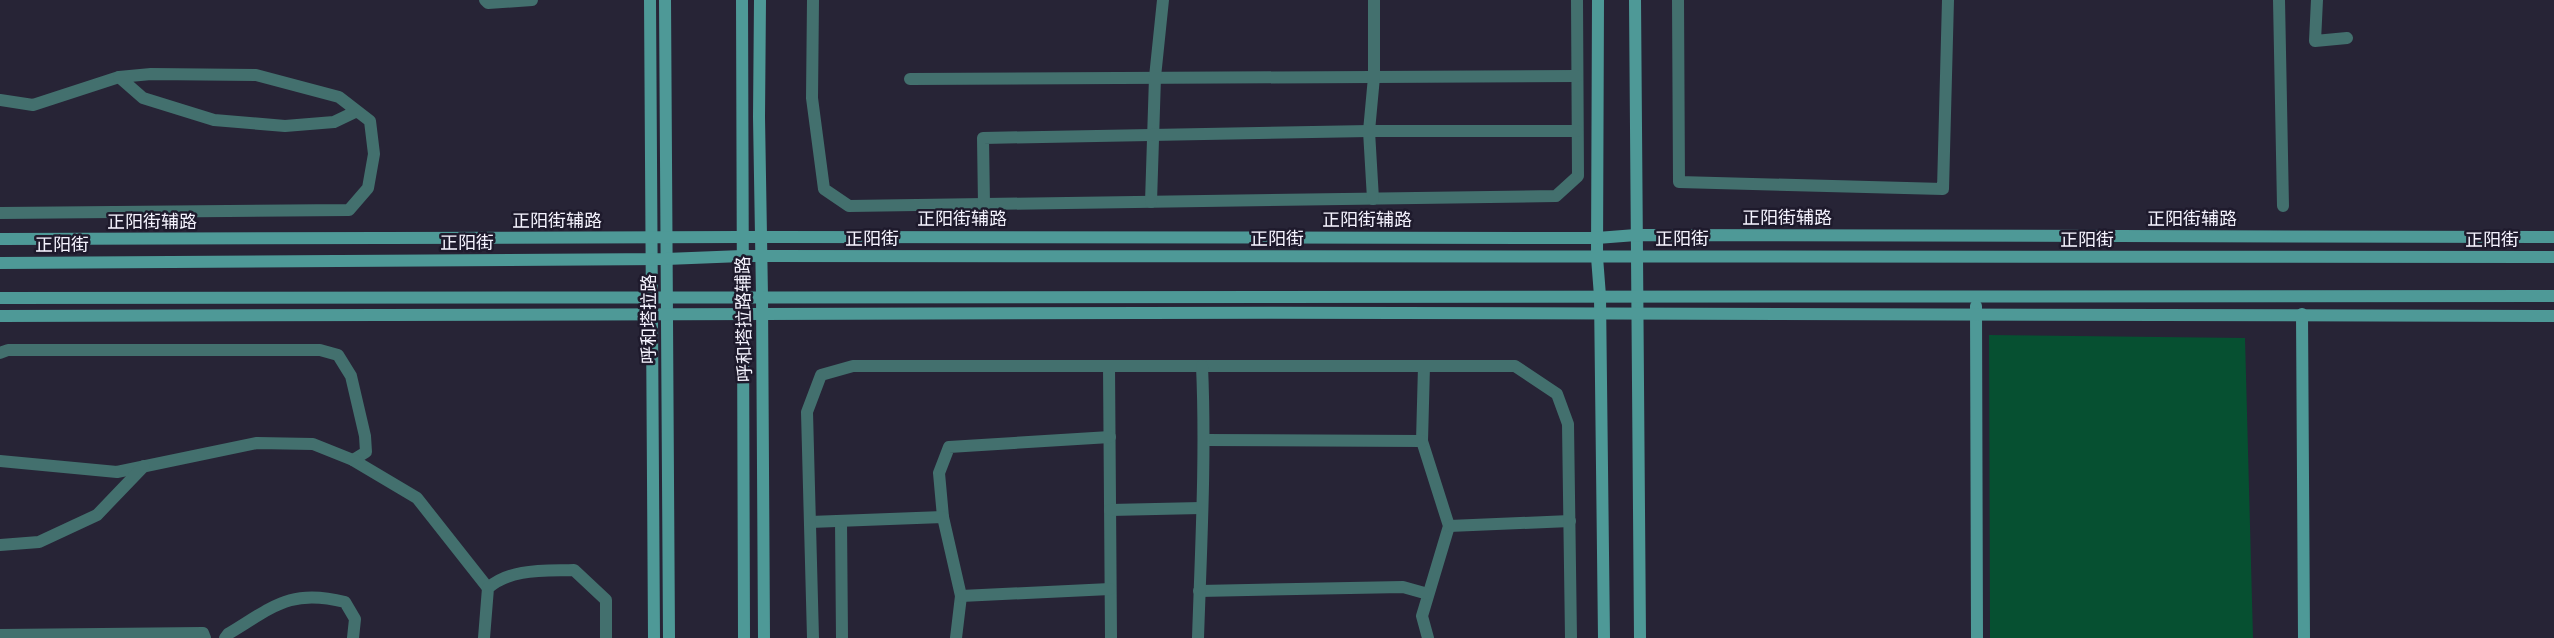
<svg xmlns="http://www.w3.org/2000/svg" width="2554" height="638" font-family="Helvetica,'Noto Sans SC',sans-serif">
<style>
.green{fill:#065031}
.lines{fill:none;stroke-linecap:round;stroke-linejoin:round}
.street{stroke:#43706e;stroke-width:12}
.secondary{stroke:#4e9997;stroke-width:12}
.labels{text-anchor:middle;stroke-width:5;stroke-linejoin:round;paint-order:stroke}
.street-label{font-size:18px;fill:#f5f3fe;stroke:#1e1a2c}
</style>
<rect width="100%" height="100%" fill="#272436"/>
<!-- green -->
<polygon class="green" points="1989,335 2245,338 2253,638 1990,638"/>
<g class="lines">
<!-- street -->
<g class="street">
<polyline points="485,0 488,3 532,0"/>
<polyline points="813,0 812,98 824,189 849,206 1556,196 1578,176 1577,0"/>
<polyline points="1678,0 1679,182 1943,189 1948,0"/>
<polyline points="2279,0 2283,206"/>
<polyline points="2317,0 2315,41 2347,38"/>
<polyline points="910,79 1577,76"/>
<polyline points="0,100 33,105 119,77"/>
<polyline points="1373,199 1369,131 1374,77 1374,0"/>
<polyline points="1151,202 1155,77 1163,0"/>
<polyline points="984,205 983,138 1369,131 1577,131"/>
<polyline points="0,213 349,210 368,188 374,154 370,121 339,97 256,75 151,74 119,77 143,98 214,120 285,126 334,122 357,111"/>
<polyline points="0,353 8,350 320,350 338,355 351,376 365,436 366,452 353,460"/>
<polyline points="1109,366 1111,638"/>
<polyline points="1424,366 1422,441 1449,526 1422,616 1428,638"/>
<polyline points="1205,440 1422,441"/>
<polyline points="0,461 117,472 257,443 313,444 353,460 417,498 488,588"/>
<polyline points="1110,510 1201,508"/>
<polyline points="943,517 939,473 949,447 1110,437"/>
<polyline points="841,521 842,638"/>
<polyline points="810,522 943,517 961,596 956,638"/>
<polyline points="1449,526 1570,521"/>
<polyline points="0,545 39,542 97,515 144,466"/>
<polyline points="1199,591 1403,587 1428,594"/>
<polyline points="961,596 1110,589"/>
<polyline points="0,635 203,633 205,638"/>
<path d="M 225,638 L 228,634 C 273,607 290,588 345,602 L 355,619 L 353,638"/>
<path d="M 484,638 L 488,588 C 511,568 545,571 574,570 L 606,600 L 606,638"/>
<polyline points="813,638 807,412 821,375 853,366 1515,366 1557,394 1568,424 1571,638"/>
<path d="M 1198,638 C 1201,547 1206,456 1202,366"/>
</g>
<!-- secondary -->
<g class="secondary">
<polyline points="650,0 654,638"/>
<polyline points="665,0 669,638"/>
<polyline points="742,0 744,638"/>
<polyline points="760,0 759,117 762,296 764,638"/>
<polyline points="1598,0 1597,257 1600,296 1604,638"/>
<polyline points="1635,0 1640,638"/>
<polyline points="0,239 742,237 1597,238 1636,235 2554,237"/>
<polyline points="0,263 666,259 742,256 2554,257"/>
<polyline points="0,298 2554,296"/>
<polyline points="1976,306 1977,638"/>
<polyline points="2302,314 2304,638"/>
<path d="M 0,316 C 851,313 1703,310 2554,316"/>
</g>
</g>
<g class="labels">
<!-- street labels -->
<g class="street-label">
<text x="1787" y="224">正阳街辅路</text>
<text x="962" y="225">正阳街辅路</text>
<text x="2192" y="225">正阳街辅路</text>
<text x="1367" y="226">正阳街辅路</text>
<text x="557" y="227">正阳街辅路</text>
<text x="152" y="228">正阳街辅路</text>
<text x="872" y="245">正阳街</text>
<text x="1277" y="245">正阳街</text>
<text x="1682" y="245">正阳街</text>
<text x="2087" y="246">正阳街</text>
<text x="2492" y="246">正阳街</text>
<text x="467" y="249">正阳街</text>
<text x="62" y="251">正阳街</text>
<text transform="translate(649 319) rotate(-90)" y="6">呼和塔拉路</text>
<text transform="translate(744 319) rotate(-91)" y="6">呼和塔拉路辅路</text>
</g>
</g>
</svg>
